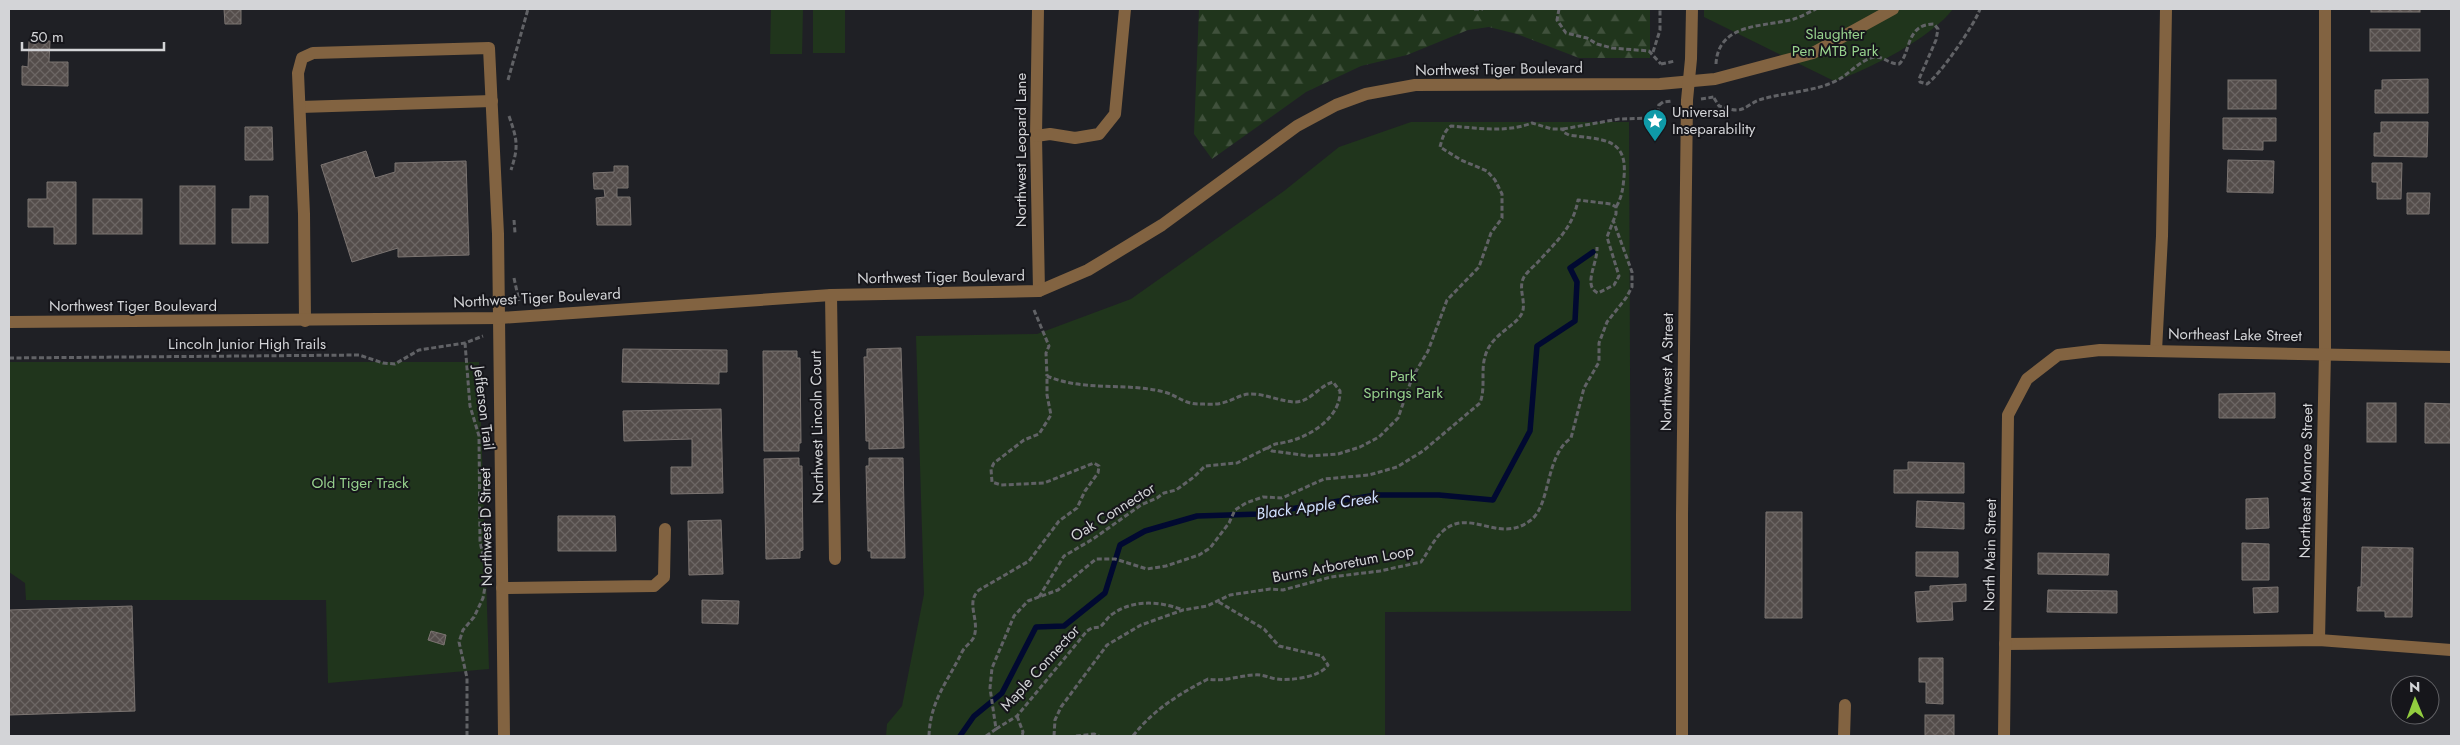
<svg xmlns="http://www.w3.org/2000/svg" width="2460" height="745" font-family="Jost,sans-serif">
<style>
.forest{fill:url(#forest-firs)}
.green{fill:#20351c}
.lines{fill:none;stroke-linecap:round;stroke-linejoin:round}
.stream{stroke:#010931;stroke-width:5.5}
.building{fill:url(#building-cross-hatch);stroke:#7b7471}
.path{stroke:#616266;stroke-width:3;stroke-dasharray:5 2.5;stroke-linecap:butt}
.minor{stroke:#826341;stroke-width:12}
.labels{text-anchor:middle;stroke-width:4;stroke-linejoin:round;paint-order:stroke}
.park-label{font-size:15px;fill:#97d28d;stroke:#16161b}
.street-label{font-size:15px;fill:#d3d4d7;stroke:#16161b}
.poi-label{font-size:15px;fill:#d3d4d7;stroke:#16161b;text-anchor:start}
.water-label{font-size:16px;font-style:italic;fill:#d1e0fe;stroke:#16161b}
</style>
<defs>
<pattern id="forest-firs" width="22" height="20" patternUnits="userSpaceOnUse" patternTransform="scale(1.25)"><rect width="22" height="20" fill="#20351c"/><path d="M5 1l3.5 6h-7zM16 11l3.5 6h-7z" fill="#40513c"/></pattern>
<pattern id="building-cross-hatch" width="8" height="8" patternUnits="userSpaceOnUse" patternTransform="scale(1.25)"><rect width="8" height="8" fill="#544d4b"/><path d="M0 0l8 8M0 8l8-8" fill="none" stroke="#6c6664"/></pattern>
</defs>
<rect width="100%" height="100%" fill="#1f2025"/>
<!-- forest -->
<polygon class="forest" points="1199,9 1650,9 1650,58 1579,58 1517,34 1489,27 1468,30 1407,55 1361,66 1306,92 1212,159 1194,134"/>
<!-- green -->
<g class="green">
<polygon points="771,9 803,9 802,54 770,54"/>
<rect x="813" y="9" width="32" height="44"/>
<path d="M 1704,9 L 1953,9 C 1932,37 1869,70 1834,81 L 1704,17 Z"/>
<polygon points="1411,122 1629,122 1631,611 1385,612 1385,736 886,736 887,724 902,706 924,594 916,336 1037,334 1131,299 1284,191 1339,147"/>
<polygon points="9,362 479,362 489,669 328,683 326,600 26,600 25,583 9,572"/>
</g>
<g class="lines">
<!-- stream -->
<polyline class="stream" points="960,736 974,716 1002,693 1036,627 1064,626 1105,593 1120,545 1145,531 1197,516 1260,514 1376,495 1439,495 1493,500 1530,431 1537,346 1575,321 1577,282 1570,268 1593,252"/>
</g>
<!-- building -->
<g class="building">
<polygon points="224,9 241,9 241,24 225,24"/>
<rect x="2371" y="9" width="49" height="3"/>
<rect x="2370" y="29" width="50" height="22"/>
<polygon points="29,41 50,41 49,62 68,62 68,86 22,85 22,66 28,67"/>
<polygon points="2428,79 2428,113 2375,113 2375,90 2382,90 2382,80"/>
<rect x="2228" y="80" width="48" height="29"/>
<polygon points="2223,118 2276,118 2276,141 2263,141 2263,150 2223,149"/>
<polygon points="2381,122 2428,122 2427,157 2374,156 2374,133 2381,133"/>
<polygon points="245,127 272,127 273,160 245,160"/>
<polygon points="366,151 375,178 395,172 395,163 466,161 469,255 398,257 398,248 352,262 321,165"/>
<polygon points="2228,160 2274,161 2273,193 2227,192"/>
<polygon points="2372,163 2402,163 2401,199 2377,199 2377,182 2372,182"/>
<polygon points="614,166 628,166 628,188 617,188 617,197 630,197 631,225 597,225 596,198 605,197 604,189 594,189 593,173 614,172"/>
<polygon points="47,182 76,182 76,244 54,244 54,227 28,227 28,199 47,199"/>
<rect x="180" y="186" width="35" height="58"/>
<polygon points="2407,193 2430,193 2429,214 2407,214"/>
<polygon points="250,196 268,196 268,243 232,243 232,209 250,209"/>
<rect x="93" y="199" width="49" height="35"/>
<polygon points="901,348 904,448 869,449 869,441 866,441 864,357 867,357 867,349"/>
<polygon points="623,349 727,350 727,372 719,372 719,384 622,382"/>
<polygon points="763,351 797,351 797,358 800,358 801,443 799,443 799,451 764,451"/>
<polygon points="2275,393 2275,418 2219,418 2219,394"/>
<rect x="2367" y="403" width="29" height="39"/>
<polygon points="2425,403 2451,404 2451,443 2425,443"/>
<polygon points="721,409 723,493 671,494 671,467 692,467 692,439 624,441 623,411"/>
<polygon points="799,458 799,466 802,466 803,550 800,551 800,558 766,559 764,459"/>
<polygon points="869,458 903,458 905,558 871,558 871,551 868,551 866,466 869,466"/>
<polygon points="1908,462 1964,463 1964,493 1894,493 1894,470 1908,470"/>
<polygon points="2268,498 2269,528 2246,529 2246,499"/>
<polygon points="1917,501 1964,503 1964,529 1916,527"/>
<polygon points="1766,512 1802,512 1802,618 1765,618"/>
<polygon points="558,516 615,516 616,551 558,551"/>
<polygon points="721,520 723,574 689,575 688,521"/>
<polygon points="2242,543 2269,544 2269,580 2242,580"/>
<polygon points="2362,547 2413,548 2412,617 2385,617 2385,611 2357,611 2358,587 2361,587"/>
<polygon points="1916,552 1958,552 1958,577 1916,576"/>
<polygon points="2038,553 2109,554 2108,575 2038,574"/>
<polygon points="1966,584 1966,601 1952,602 1953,620 1917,622 1915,592 1930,591 1930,586"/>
<polygon points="2278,587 2278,612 2254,613 2253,588"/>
<polygon points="2048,590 2117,591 2117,613 2047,612"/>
<polygon points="702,600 739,601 738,624 702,623"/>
<polygon points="132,606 135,711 9,715 9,610"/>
<polygon points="431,631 446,635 444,645 428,640"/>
<polygon points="1919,658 1943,658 1943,704 1926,703 1926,682 1919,682"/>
<rect x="1925" y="715" width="29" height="21"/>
</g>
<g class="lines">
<!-- path -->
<g class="path">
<polyline points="1474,9 1483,9"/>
<polyline points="1559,9 1557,20 1566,33 1587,38 1597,44 1612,48 1649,51 1661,64"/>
<polyline points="1653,52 1660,30 1660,9"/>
<polyline points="1661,64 1675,61"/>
<path d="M 1716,64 C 1718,22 1766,27 1794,19 C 1801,17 1809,12 1816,9"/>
<polyline points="508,80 528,9"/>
<path d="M 1714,98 L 1719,106 C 1726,108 1735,112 1742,109 C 1748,107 1753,102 1759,100 C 1784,92 1819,92 1841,78 C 1852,71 1861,60 1874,57 C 1883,56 1889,64 1899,64 C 1911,54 1905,24 1934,24 L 1938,29 L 1936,40 L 1919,79 L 1920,82 L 1927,84 C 1940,75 1975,24 1980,9"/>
<polyline points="1701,99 1714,97"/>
<polyline points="1659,105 1663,102 1672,101"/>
<path d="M 509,116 C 517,139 519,146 511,170"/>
<polyline points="1563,129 1619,119 1654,118 1658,112 1659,104"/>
<polyline points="514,220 515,233"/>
<polyline points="514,278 519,301"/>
<polyline points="477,304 477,298 485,297"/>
<polyline points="1034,310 1049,346 1046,353 1047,376"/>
<polyline points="465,343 470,406 479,436 480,541 485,566"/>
<polyline points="9,358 359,355 383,363 395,364 419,350 465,343 483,336"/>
<polyline points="1039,597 1064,556 1093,539 1141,505 1157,498 1164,493 1176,490 1194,477 1205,466 1237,463 1269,447"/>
<polyline points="1017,716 1023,732 1022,736"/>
<path d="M 996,729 L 1017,716 L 1087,631 L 1092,628 L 1100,627 C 1104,624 1107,618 1111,615 C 1133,599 1159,601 1183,610"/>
<polyline points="467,736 467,678 459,642 463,630 474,617 483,598 485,587"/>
<path d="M 929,736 C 930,701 948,681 962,652 C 965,646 971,643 974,637 C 980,619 965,603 979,590 L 1029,561 L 1059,521 L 1077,508 L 1085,491 L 1098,473 L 1099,466 L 1094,463 L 1044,483 L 1001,485 L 992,482 L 991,469 L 994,463 L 1024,440 L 1039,434 L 1051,415 L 1047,395 L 1047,376 C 1085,392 1125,382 1164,392 C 1177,395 1183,404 1199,404 C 1206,404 1215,405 1222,403 C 1232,401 1240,394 1251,394 C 1267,394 1281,402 1296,402 C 1311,401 1319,386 1333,382 L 1340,391 C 1341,417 1310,437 1286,442 C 1279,444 1274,443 1268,448 L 1272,451 L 1309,456 L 1338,454 L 1360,447 L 1379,437 L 1398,418 L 1412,378 L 1428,351 L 1447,300 L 1479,267 L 1491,233 L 1502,218 L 1502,194 L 1495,180 L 1487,171 L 1461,160 L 1440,147 C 1442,139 1444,131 1451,126 C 1478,128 1506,133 1532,123 L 1552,129 L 1563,129 L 1563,132 L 1569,135 C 1600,140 1628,136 1624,177 C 1623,188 1622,197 1616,207"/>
<path d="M 986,736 L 996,729 L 990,688 L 992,668 L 1014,616 L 1028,601 L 1058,590 L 1096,559 L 1115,559 L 1147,569 L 1166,566 L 1199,555 L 1210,548 L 1229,523 L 1235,510 L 1246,503 L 1263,497 L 1282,498 L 1324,479 L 1369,475 L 1397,467 L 1423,451 L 1480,403 C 1487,384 1478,366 1489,347 C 1497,333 1515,325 1521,315 C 1528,304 1517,289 1524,277 C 1527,272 1533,267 1537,263 C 1555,243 1573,228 1578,200 L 1611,204 L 1616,207 L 1616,214 L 1607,237 L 1619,276 L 1614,285 L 1598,293 C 1582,286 1598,263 1597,247"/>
<path d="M 1054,736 L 1055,720 L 1061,707 L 1107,645 L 1141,625 L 1183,610 L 1207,606 L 1230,595 L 1270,589 L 1283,590 L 1331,577 L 1380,571 L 1421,562 C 1428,552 1434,539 1443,531 C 1470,507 1499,545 1531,520 C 1551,504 1545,456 1571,438 L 1584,388 L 1599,362 L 1599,343 L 1607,322 L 1626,298 L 1632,287 L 1632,272 L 1613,220"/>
<polyline points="1076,736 1094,734 1099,736"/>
<path d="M 1133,736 C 1153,710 1179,694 1208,679 C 1223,682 1237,676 1254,675 C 1263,674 1269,678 1277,679 C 1290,681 1321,677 1328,665 L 1322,656 L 1279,646 L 1264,629 L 1217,601"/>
</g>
<!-- minor -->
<g class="minor">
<polyline points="1038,9 1036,136 1039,291"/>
<polyline points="300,107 492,101"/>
<polyline points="1036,136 1050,134 1075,138 1099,134 1115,114 1125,9"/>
<polyline points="831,295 835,559"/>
<polyline points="305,321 304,214 298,73 302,58 313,53 489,48 498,234 504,736"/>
<polyline points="9,322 500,318 831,295 1039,291 1088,270 1162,225 1297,126 1336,105 1366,94 1415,85 1660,84 1715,79 1813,53 1893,9"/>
<polyline points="2156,351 2162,236 2166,9"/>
<polyline points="502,588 654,586 664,577 665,529"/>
<polyline points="2319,640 2325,353 2325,9"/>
<polyline points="2005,644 2319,640 2451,650"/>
<polyline points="1682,736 1682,515 1687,100 1691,59 1692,9"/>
<polyline points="1844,736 1845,705"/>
<polyline points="2004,736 2008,415 2027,379 2058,355 2100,350 2451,357"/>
</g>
</g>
<!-- icons -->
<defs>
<symbol id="sight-pin" viewBox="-11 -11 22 30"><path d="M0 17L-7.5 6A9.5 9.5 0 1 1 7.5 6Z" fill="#0f9aa8" stroke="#16161b"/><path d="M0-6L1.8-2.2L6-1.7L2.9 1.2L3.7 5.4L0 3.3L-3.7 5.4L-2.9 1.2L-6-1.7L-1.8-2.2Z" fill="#fff"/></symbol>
</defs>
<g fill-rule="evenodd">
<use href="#sight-pin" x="1641" y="107" width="28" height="38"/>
</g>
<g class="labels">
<!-- park labels -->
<g class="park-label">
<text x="1835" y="39">Slaughter<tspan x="1835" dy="17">Pen MTB Park</tspan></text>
<text x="1403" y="381">Park<tspan x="1403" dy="17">Springs Park</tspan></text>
<text x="360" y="488">Old Tiger Track</text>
</g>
<!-- street labels -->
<g class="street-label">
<text transform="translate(1499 69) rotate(-1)" y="5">Northwest Tiger Boulevard</text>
<text transform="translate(1021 150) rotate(-90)" y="5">Northwest Leopard Lane</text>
<text transform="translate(941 277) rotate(-1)" y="5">Northwest Tiger Boulevard</text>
<text transform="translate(537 298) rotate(-3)" y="5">Northwest Tiger Boulevard</text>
<text x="133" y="311">Northwest Tiger Boulevard</text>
<text transform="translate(2235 335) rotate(1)" y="5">Northeast Lake Street</text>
<text x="247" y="349">Lincoln Junior High Trails</text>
<text transform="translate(1667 372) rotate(-89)" y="5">Northwest A Street</text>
<text transform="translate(484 408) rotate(83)" y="5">Jefferson Trail</text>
<text transform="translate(817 427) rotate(-91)" y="5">Northwest Lincoln Court</text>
<text transform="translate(2306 481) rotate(-89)" y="5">Northeast Monroe Street</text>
<text transform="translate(1113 512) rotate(-32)" y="5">Oak Connector</text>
<text transform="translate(486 527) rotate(-91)" y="5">Northwest D Street</text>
<text transform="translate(1990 555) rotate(-89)" y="5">North Main Street</text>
<text transform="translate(1343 564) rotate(-11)" y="5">Burns Arboretum Loop</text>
<text transform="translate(1040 668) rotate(-48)" y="5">Maple Connector</text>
</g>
<!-- poi labels -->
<g class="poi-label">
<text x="1672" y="117">Universal<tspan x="1672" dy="17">Inseparability</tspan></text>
</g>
<!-- water labels -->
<g class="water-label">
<text transform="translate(1317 505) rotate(-8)" y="6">Black Apple Creek</text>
</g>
</g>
<!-- border -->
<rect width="2460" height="745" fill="none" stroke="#d3d4d7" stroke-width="20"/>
<!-- north arrow -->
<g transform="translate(2415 700) rotate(359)"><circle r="24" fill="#16161b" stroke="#626266"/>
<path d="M0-4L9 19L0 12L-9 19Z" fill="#92cd3f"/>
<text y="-8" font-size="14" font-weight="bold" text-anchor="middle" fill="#d3d4d7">N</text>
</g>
<!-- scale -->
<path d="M22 42v8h142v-8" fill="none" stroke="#d3d4d7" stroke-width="2.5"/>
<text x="30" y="42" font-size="15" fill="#d3d4d7" stroke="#16161b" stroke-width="4" paint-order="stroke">50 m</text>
</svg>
